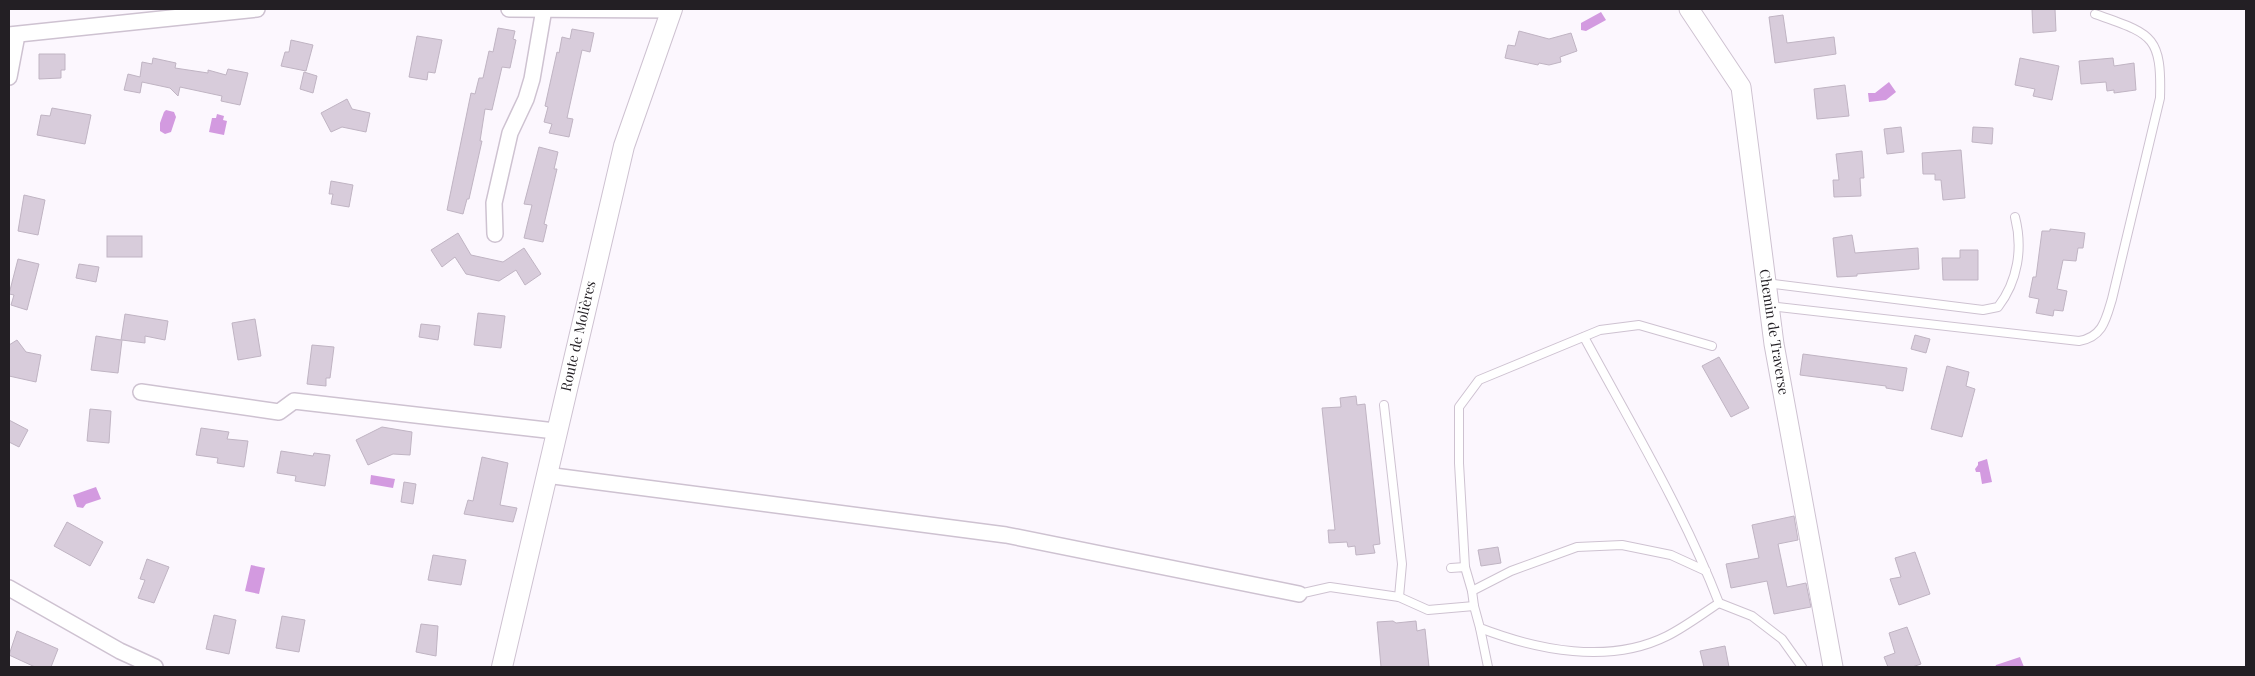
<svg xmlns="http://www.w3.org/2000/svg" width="2255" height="676" font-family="'Playfair Display',serif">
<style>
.water{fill:#d39ae0}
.building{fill:#d8ccdb;stroke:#c0b4c3}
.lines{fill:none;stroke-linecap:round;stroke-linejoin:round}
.service-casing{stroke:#cec2d1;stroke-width:10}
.minor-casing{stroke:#cec2d1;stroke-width:18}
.tertiary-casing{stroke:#cec2d1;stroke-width:21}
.secondary-casing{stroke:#cec2d1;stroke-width:22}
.service{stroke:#fff;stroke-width:8}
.minor{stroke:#fff;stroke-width:15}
.tertiary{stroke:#fff;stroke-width:19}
.secondary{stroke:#fff;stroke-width:20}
.labels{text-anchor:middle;stroke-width:4;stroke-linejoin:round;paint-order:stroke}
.street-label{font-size:14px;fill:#231f24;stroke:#fff}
</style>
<rect width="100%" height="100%" fill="#fcf7fe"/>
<!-- water -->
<g class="water">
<polygon points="1601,12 1606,20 1586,31 1581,30 1581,23"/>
<polygon points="1889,82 1896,92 1886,100 1869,102 1868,93 1875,93"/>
<polygon points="166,110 174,112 176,117 171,132 165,134 160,131 160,123 164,112"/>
<polygon points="217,114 224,116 223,120 227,121 224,135 209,132 212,118 216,118"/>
<polygon points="1987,459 1992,482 1982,484 1980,472 1976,472 1975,469 1978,465 1978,462"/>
<polygon points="371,475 395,479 393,488 370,484"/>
<polygon points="96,487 101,499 86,504 83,508 77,507 73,495"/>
<polygon points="251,565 265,568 259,594 245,591"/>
<polygon points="2020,657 2024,667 1995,667 1996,665"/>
</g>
<!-- building -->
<g class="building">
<polygon points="2032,9 2055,9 2056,31 2033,33"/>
<polygon points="1783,15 1787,43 1834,37 1836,54 1775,63 1769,17"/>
<polygon points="498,28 515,31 513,39 516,40 510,68 502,67 492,110 485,109 480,141 482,141 469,199 467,199 463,214 447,210 471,93 475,94 479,78 483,78 489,51 493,52"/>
<polygon points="572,29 594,33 590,52 582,50 567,118 573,119 569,137 549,133 552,124 544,122 548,107 545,106 557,52 559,53 562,37 570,39"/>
<polygon points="1519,31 1549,39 1571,33 1577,51 1560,57 1561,62 1549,65 1539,63 1538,65 1505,58 1508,45 1515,46"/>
<polygon points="417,36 442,40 435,73 428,72 427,80 409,77"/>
<polygon points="291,40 313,45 306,71 281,66 285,52 289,52"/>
<polygon points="39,54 65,54 65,70 61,70 61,78 39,79"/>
<polygon points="153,58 176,63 175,68 208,73 208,70 226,75 228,69 248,73 240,105 221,101 222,96 180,87 178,96 170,88 142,82 140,93 124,90 128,74 140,77 142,62 152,64"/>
<polygon points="2020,58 2059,66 2052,100 2033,96 2035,89 2015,85"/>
<polygon points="2113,58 2114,66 2134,63 2136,90 2114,93 2114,90 2107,91 2106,82 2081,84 2079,61"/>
<polygon points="304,72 317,76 313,93 300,89"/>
<polygon points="1845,85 1849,116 1817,119 1814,89"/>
<polygon points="347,99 352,109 370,113 366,132 342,127 331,132 321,113"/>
<polygon points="52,108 91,115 85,144 37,135 41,115 50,116"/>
<polygon points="1901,127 1904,152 1887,154 1884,129"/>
<polygon points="1973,127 1993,128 1992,144 1972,142"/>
<polygon points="539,147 558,152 554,169 557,169 544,224 547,225 543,242 524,238 532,205 524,204"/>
<polygon points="1961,150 1965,198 1943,200 1941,180 1935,180 1935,174 1923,174 1922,153"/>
<polygon points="1862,151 1864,178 1860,178 1861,196 1834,197 1833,180 1839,180 1836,154"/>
<polygon points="331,181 353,185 349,207 331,204 333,194 329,194"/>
<polygon points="24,195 45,200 38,235 18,231"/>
<polygon points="2050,229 2085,233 2083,248 2078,248 2076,261 2063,260 2057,289 2067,291 2063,311 2054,310 2053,316 2036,313 2039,299 2029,297 2033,277 2036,277 2042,231 2050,231"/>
<polygon points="458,233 471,255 503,262 524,248 541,274 525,285 516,270 499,281 466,274 455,257 442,267 431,250"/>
<polygon points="1852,235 1855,253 1918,248 1919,269 1857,274 1857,276 1837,277 1833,238"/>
<rect x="107" y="236" width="35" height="21"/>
<polygon points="1960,250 1978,250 1978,280 1943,280 1942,258 1960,258"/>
<polygon points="18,259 39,264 27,310 11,305 14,295 9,294"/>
<polygon points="79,264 99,267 96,282 76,278"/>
<polygon points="478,313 505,316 501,348 474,345"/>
<polygon points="125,314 168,321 165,340 145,336 145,343 122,340 118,373 91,370 96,336 121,340"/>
<polygon points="255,319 261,356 238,360 232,323"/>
<polygon points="421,324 440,326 438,340 419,337"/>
<polygon points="1915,335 1930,339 1926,353 1911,349"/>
<polygon points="17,340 26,352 41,355 36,382 9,376 9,345"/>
<polygon points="312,345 334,347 330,378 326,378 326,386 307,384"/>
<polygon points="1803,354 1907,368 1903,391 1886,388 1886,386 1800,375"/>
<polygon points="1719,357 1749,408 1731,417 1702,366"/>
<polygon points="1947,366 1969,372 1966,386 1975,389 1962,437 1931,429"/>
<polygon points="1356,396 1357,405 1365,404 1380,544 1373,545 1375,553 1356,555 1355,546 1348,547 1347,542 1329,543 1328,530 1335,530 1322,408 1341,407 1340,398"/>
<polygon points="90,409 111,411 109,443 87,441"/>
<polygon points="9,420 28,430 19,447 9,442"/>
<polygon points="382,427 412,432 410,455 393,454 368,465 356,440"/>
<polygon points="201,428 229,432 227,439 248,441 244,467 217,463 218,458 196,455"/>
<polygon points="281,451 313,456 314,453 330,455 325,486 295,481 296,476 277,473"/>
<polygon points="482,457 508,463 500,505 517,508 513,522 464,514 468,500 473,501"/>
<polygon points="404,482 416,484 413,504 401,502"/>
<polygon points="1794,516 1798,540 1778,544 1787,587 1806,583 1811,607 1774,614 1767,581 1731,588 1726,564 1759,558 1752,525"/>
<polygon points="67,522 103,542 90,566 54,546"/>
<polygon points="1498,547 1501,563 1481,566 1478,550"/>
<polygon points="1915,552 1930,594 1899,605 1890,579 1901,577 1895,558"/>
<polygon points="433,555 466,560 461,585 428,580"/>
<polygon points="147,559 169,567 154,603 138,598 145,580 140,579"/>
<polygon points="214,615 236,620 229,654 206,649"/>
<polygon points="282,616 305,620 299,652 276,648"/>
<polygon points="1393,621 1396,623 1416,621 1417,631 1425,629 1429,667 1381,667 1377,622"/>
<polygon points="421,624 438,626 436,656 416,652"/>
<polygon points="1907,627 1921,664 1912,667 1888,667 1884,657 1895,653 1889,633"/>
<polygon points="17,631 58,649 51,667 35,667 9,655"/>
<polygon points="1725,646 1729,667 1704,667 1700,651"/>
</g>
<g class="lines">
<defs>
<g id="service">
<path d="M 1766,283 L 1983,310 L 1998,307 C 2018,281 2023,248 2015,217"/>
<path d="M 1769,306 L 2079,341 C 2103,337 2106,319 2112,299 L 2160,98 C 2162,34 2151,34 2095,14"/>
<path d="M 1584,337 C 1631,424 1683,510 1719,603 L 1752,616 L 1782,639 L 1802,667"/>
<polyline points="1384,405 1402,564 1399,597"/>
<polyline points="1465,567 1459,463 1459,407 1479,380 1600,330 1639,325 1712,346"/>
<polyline points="1451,568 1465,567 1472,591"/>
<path d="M 1706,571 L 1671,555 L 1622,545 L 1577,547 L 1511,571 L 1472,591 L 1474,606 L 1480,628 C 1537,650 1609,665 1667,636 C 1685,627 1702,614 1719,603"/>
<polyline points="1299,594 1330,587 1399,597 1428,610 1474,606"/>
<polyline points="1480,628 1488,667"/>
</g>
<g id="minor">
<polyline points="509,9 672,10"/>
<polyline points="9,35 257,9"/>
<polyline points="9,77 17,35"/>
<polyline points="495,234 494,203 510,133 526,99 532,79 544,9"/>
<polyline points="141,392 279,412 294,401 555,431"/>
<polyline points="546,475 1006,535 1299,594"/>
<polyline points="9,588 120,651 155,667"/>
</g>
<polyline id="tertiary" points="1689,9 1741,87 1774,344 1833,667"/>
<polyline id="secondary" points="502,667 624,146 672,9"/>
</defs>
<!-- service casing -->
<use href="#service" class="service-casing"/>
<!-- minor casing -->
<use href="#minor" class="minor-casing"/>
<!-- tertiary casing -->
<use href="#tertiary" class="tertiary-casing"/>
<!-- secondary casing -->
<use href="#secondary" class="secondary-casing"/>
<!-- service -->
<use href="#service" class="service"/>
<!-- minor -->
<use href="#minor" class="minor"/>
<!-- tertiary -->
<use href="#tertiary" class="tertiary"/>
<!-- secondary -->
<use href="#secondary" class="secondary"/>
</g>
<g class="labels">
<!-- street labels -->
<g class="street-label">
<text transform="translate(1774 332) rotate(81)" y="5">Chemin de Traverse</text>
<text transform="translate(578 336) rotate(-77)" y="5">Route de Molières</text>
</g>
</g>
<!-- border -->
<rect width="2255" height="676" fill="none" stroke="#231f24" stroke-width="20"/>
</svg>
